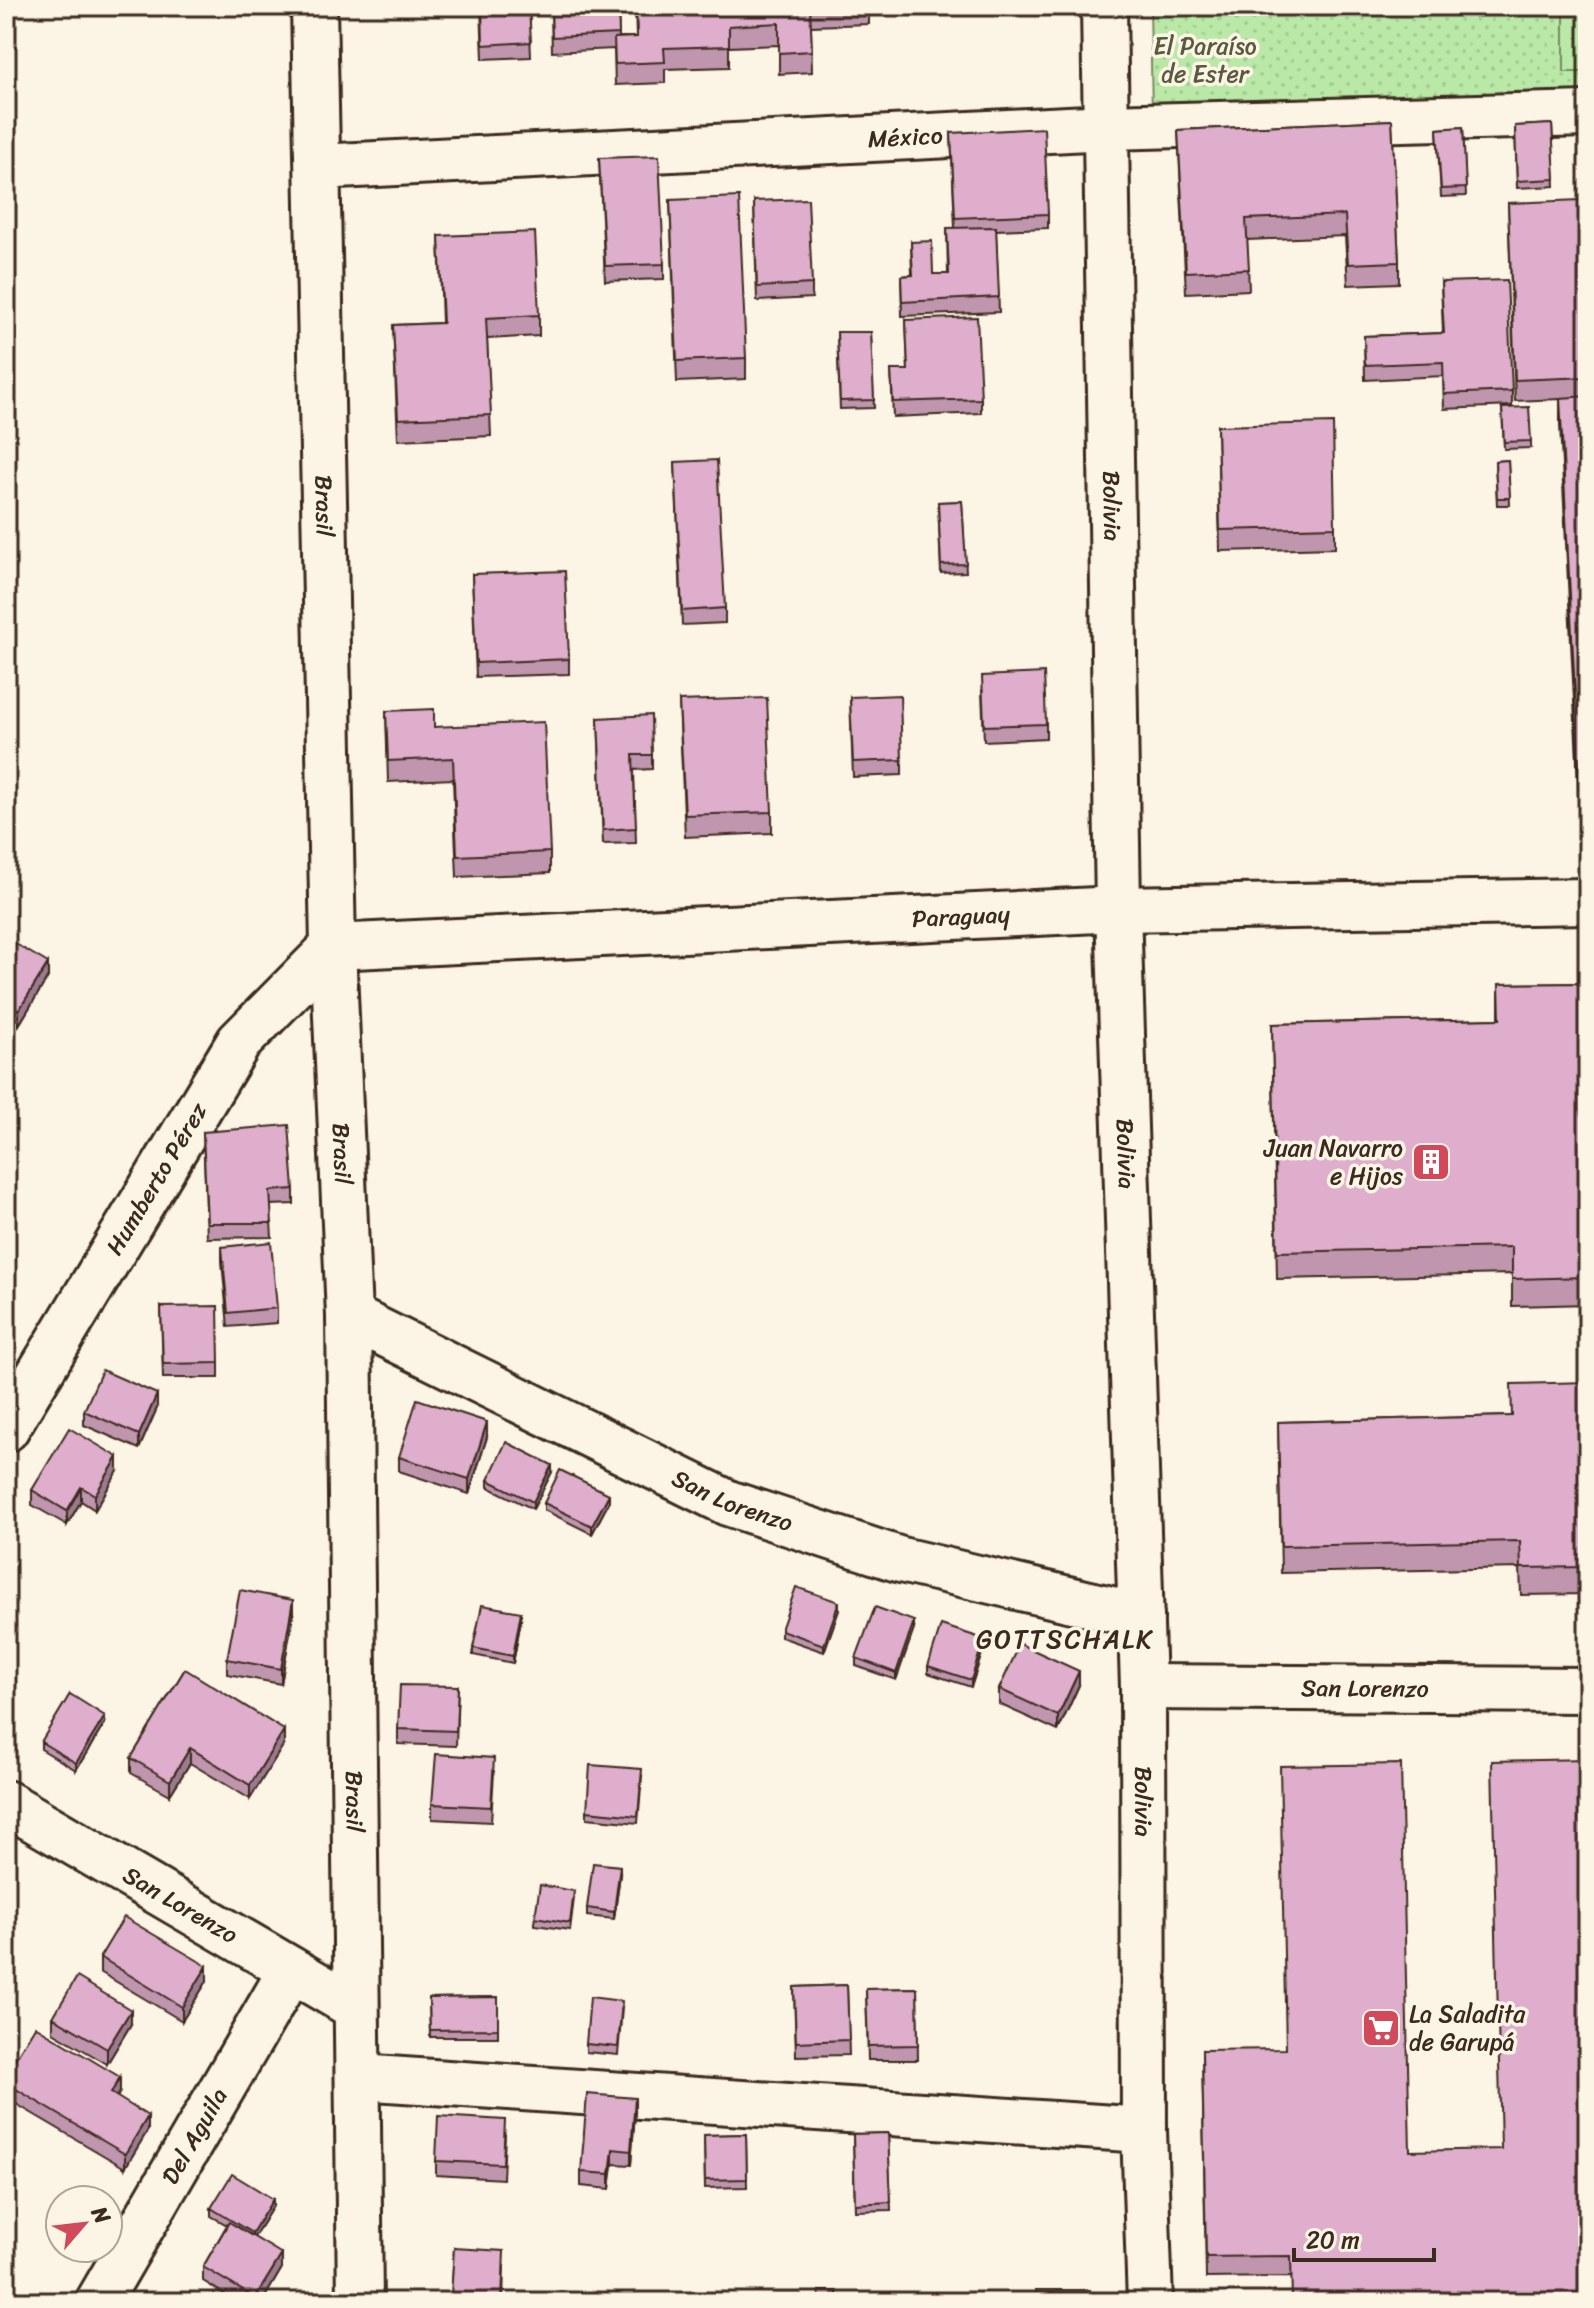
<svg xmlns="http://www.w3.org/2000/svg" width="1594" height="2308" font-family="Sriracha,sans-serif">
<style>
.grass{fill:url(#grass-dots);stroke:#7a8962;stroke-width:2}
.garden{fill:#b9e8a7;stroke:#7a8962;stroke-width:2}
.lines{fill:none;stroke-linecap:round;stroke-linejoin:round}
.street-casing{stroke:#3b2a1e;stroke-width:50}
.street{stroke:#fcf5e5;stroke-width:44}
.wall{fill:#c096af;stroke:#3b2a1e;stroke-width:2}
.shaded-wall{fill:#9c7a8f;stroke:#3b2a1e;stroke-width:2}
.building{fill:#dfaecc;stroke:#3b2a1e;stroke-width:2}
.labels{text-anchor:middle;stroke-width:7;stroke-linejoin:round;paint-order:stroke}
.park-label{font-size:24px;fill:#5a5a40;stroke:#fcf5e5}
.street-label{font-size:24px;fill:#3b2a1e;stroke:#fcf5e5}
.poi-label{font-size:24px;fill:#3b2a1e;stroke:#fcf5e5;text-anchor:end}
.neighbourhood-label{font-size:26px;letter-spacing:2px;fill:#3b2a1e;stroke:#fcf5e5}
</style>
<defs>
<pattern id="grass-dots" width="8" height="8" patternUnits="userSpaceOnUse" patternTransform="scale(2)"><rect width="8" height="8" fill="#b9e8a7"/><path d="M2 2h.1M6 6h.1" fill="none" stroke="#a0c78f" stroke-width="1.8" stroke-linecap="round"/></pattern>
</defs>
<rect width="100%" height="100%" fill="#fcf5e5"/>
<filter id="ink" filterUnits="userSpaceOnUse"><feTurbulence type="fractalNoise" baseFrequency=".0125" numOctaves="2"/><feDisplacementMap in="SourceGraphic" scale="16" xChannelSelector="R" yChannelSelector="G"/><feConvolveMatrix kernelMatrix="1 2 1 2 8 2 1 2 1" color-interpolation-filters="sRGB"/></filter>
<g filter="url(#ink)">
<!-- grass -->
<polygon class="grass" points="1150,6 1588,6 1588,98 1152,115"/>
<!-- garden -->
<rect class="garden" x="1564" y="6" width="24" height="66"/>
<g class="lines">
<defs>
<g id="street">
<path id="s1" d="M 314,6 L 333,947 L 349,1316 L 360,2302"/>
<path id="s2" d="M 1104,6 L 1118,909 L 1143,1687 L 1144,2130 L 1150,2302"/>
<path id="s3" d="M 318,167 L 1108,127 L 1588,114"/>
<path id="s4" d="M 349,1316 L 728,1503 L 901,1560 L 1141,1616"/>
<path id="s5" d="M 6,1429 L 239,1042 L 333,947 L 1118,909 L 1588,901"/>
<path id="s6" d="M 1143,1687 L 1588,1690"/>
<path id="s7" d="M 6,1803 L 355,2007"/>
<polyline points="359,2077 1144,2130"/>
<path id="s8" d="M 98,2302 L 291,1970"/>
</g>
</defs>
<!-- street casing -->
<use href="#street" class="street-casing"/>
<!-- street -->
<use href="#street" class="street"/>
</g>
<!-- wall -->
<g class="wall">
<polygon points="481,6 529,6 531,57 483,59"/>
<polygon points="551,6 618,6 619,37 636,37 635,6 869,6 869,24 811,26 812,72 779,74 779,45 729,47 729,67 665,69 665,83 615,85 614,49 552,52"/>
<polygon points="910,6 958,6 910,8"/>
<polygon points="1392,120 1399,262 1399,283 1348,285 1345,236 1247,240 1249,290 1186,293 1178,130"/>
<polygon points="1552,124 1555,186 1517,188 1515,126"/>
<polygon points="1463,127 1466,196 1441,197 1437,129"/>
<polygon points="951,133 1048,214 1048,228 996,230 999,312 902,316 901,276 912,275 911,242 933,274 948,274 947,228 955,228"/>
<polygon points="599,158 664,264 664,279 605,281"/>
<polygon points="670,200 746,358 746,379 677,382"/>
<polygon points="754,201 812,284 812,298 757,301"/>
<polygon points="1508,203 1581,231 1588,231 1588,819 1580,819 1560,425 1560,399 1515,401"/>
<polygon points="439,236 539,315 539,336 487,339 491,436 398,440 393,325 442,323"/>
<polygon points="1441,282 1512,391 1512,406 1444,409 1443,376 1365,380 1364,336 1443,333"/>
<polygon points="906,320 981,399 981,413 893,417 891,370 908,370"/>
<polygon points="837,332 871,332 874,408 840,409"/>
<polygon points="1502,408 1531,441 1531,448 1504,449"/>
<polygon points="1217,426 1335,527 1335,548 1220,551"/>
<polygon points="1508,460 1510,505 1497,505 1495,461"/>
<polygon points="675,462 725,608 725,623 682,625"/>
<polygon points="962,501 966,572 941,573 938,502"/>
<polygon points="472,574 569,659 569,674 476,677"/>
<polygon points="982,691 1046,724 1046,738 984,741"/>
<polygon points="850,697 902,760 902,775 853,777"/>
<polygon points="679,701 772,812 772,833 685,837"/>
<polygon points="386,711 434,727 550,852 550,873 457,877 453,779 388,782"/>
<polygon points="598,718 652,755 652,769 634,770 636,843 603,844"/>
<polygon points="6,945 48,977 19,1025 6,1017"/>
<polygon points="1588,983 1588,1304 1512,1306 1512,1274 1277,1279 1272,1024 1499,1019 1499,984"/>
<polygon points="203,1132 294,1189 294,1204 270,1205 272,1237 207,1238"/>
<polygon points="222,1247 277,1308 277,1323 228,1327 222,1261"/>
<polygon points="161,1307 219,1363 219,1378 163,1378"/>
<polygon points="1588,1382 1588,1594 1521,1595 1520,1568 1281,1573 1278,1422 1512,1416"/>
<polygon points="157,1408 139,1449 84,1425 84,1411"/>
<polygon points="487,1437 469,1494 399,1471 399,1457"/>
<polygon points="118,1471 95,1510 81,1501 67,1525 32,1505 32,1490"/>
<polygon points="552,1472 533,1509 488,1487 488,1480"/>
<polygon points="609,1502 592,1534 544,1510 544,1503"/>
<polygon points="839,1610 824,1652 781,1637 781,1630"/>
<polygon points="293,1615 281,1684 227,1674 227,1659"/>
<polygon points="521,1620 513,1663 473,1655 473,1648"/>
<polygon points="914,1629 896,1680 856,1666 856,1658"/>
<polygon points="984,1647 971,1687 928,1673 928,1666"/>
<polygon points="185,1669 284,1744 250,1799 190,1763 170,1795 131,1773 131,1758"/>
<polygon points="1079,1685 1058,1731 999,1704 999,1689"/>
<polygon points="458,1686 456,1746 398,1744 398,1729"/>
<polygon points="105,1723 76,1770 41,1749 41,1742"/>
<polygon points="494,1772 491,1822 432,1819 432,1804"/>
<polygon points="642,1776 638,1823 587,1818 587,1811"/>
<polygon points="620,1874 614,1919 587,1916 587,1908"/>
<polygon points="574,1898 570,1930 535,1925 535,1917"/>
<polygon points="100,1957 207,1981 182,2021 100,1972"/>
<polygon points="847,1985 849,2055 796,2056 794,1987"/>
<polygon points="917,1988 918,2060 868,2060 866,1989"/>
<polygon points="498,1997 498,2037 430,2037 429,1998"/>
<polygon points="622,2008 618,2055 586,2052 586,2044"/>
<polygon points="53,2017 131,2024 107,2064 53,2032"/>
<polygon points="1202,2050 1410,2151 1588,2302 1291,2277 1206,2278"/>
<polygon points="6,2074 120,2092 117,2097 148,2130 125,2168 6,2098"/>
<polygon points="635,2112 631,2165 613,2164 610,2189 581,2186 581,2172"/>
<polygon points="888,2133 891,2210 855,2211 853,2134"/>
<polygon points="746,2134 747,2187 705,2188 704,2135"/>
<polygon points="505,2135 503,2179 436,2175 436,2161"/>
<polygon points="273,2206 254,2237 282,2268 262,2302 237,2302 203,2281 203,2267 227,2225 211,2216 211,2208"/>
<polygon points="454,2248 504,2266 503,2302 451,2302"/>
</g>
<!-- shaded-wall -->
<g class="shaded-wall">
<polygon points="48,963 48,977 19,1025 19,1010"/>
<polygon points="157,1394 157,1408 139,1449 139,1435"/>
<polygon points="487,1422 487,1437 469,1494 469,1479"/>
<polygon points="118,1457 118,1471 95,1510 95,1495"/>
<polygon points="552,1465 552,1472 533,1509 533,1502"/>
<polygon points="81,1487 81,1501 67,1525 67,1511"/>
<polygon points="609,1494 609,1502 592,1534 592,1526"/>
<polygon points="293,1600 293,1615 281,1684 281,1669"/>
<polygon points="839,1602 839,1610 824,1652 824,1645"/>
<polygon points="521,1612 521,1620 513,1663 513,1656"/>
<polygon points="914,1621 914,1629 896,1680 896,1673"/>
<polygon points="984,1639 984,1647 971,1687 971,1680"/>
<polygon points="1079,1671 1079,1685 1058,1731 1058,1716"/>
<polygon points="105,1716 105,1723 76,1770 76,1763"/>
<polygon points="284,1730 284,1744 250,1799 250,1785"/>
<polygon points="190,1748 190,1763 170,1795 170,1781"/>
<polygon points="8,1860 8,1875 6,1879 6,1865"/>
<polygon points="620,1866 620,1874 614,1919 614,1912"/>
<polygon points="207,1966 207,1981 182,2021 182,2007"/>
<polygon points="131,2010 131,2024 107,2064 107,2049"/>
<polygon points="120,2077 120,2092 111,2107 111,2093"/>
<polygon points="635,2098 635,2112 631,2165 631,2151"/>
<polygon points="148,2116 148,2130 125,2168 125,2154"/>
<polygon points="613,2149 613,2164 610,2189 610,2174"/>
<polygon points="273,2199 273,2206 252,2240 252,2233"/>
<polygon points="282,2254 282,2268 262,2302 255,2302 255,2298"/>
<polygon points="16,2269 16,2284 6,2301 6,2286"/>
</g>
<!-- building -->
<g class="building">
<polygon points="482,6 529,6 531,42 483,45"/>
<polygon points="551,6 618,6 619,34 552,37"/>
<polygon points="636,6 810,6 812,51 779,53 779,23 729,26 729,46 664,48 665,62 615,64 614,38 637,37"/>
<polygon points="1392,120 1399,262 1348,264 1345,215 1246,219 1249,269 1186,272 1178,130"/>
<polygon points="1552,124 1555,179 1517,181 1515,126"/>
<polygon points="1463,127 1466,188 1441,189 1437,129"/>
<polygon points="1044,128 1048,214 955,218 951,133"/>
<polygon points="659,156 664,264 605,266 599,158"/>
<polygon points="739,197 746,358 677,361 670,200"/>
<polygon points="808,199 812,284 757,287 754,201"/>
<polygon points="1580,200 1581,231 1588,231 1588,377 1515,380 1508,203"/>
<polygon points="996,227 999,297 902,302 901,276 913,275 911,242 932,241 933,274 949,274 947,228"/>
<polygon points="535,232 539,315 486,318 491,415 398,419 393,325 443,323 439,236"/>
<polygon points="1507,280 1512,391 1444,394 1443,362 1365,365 1364,336 1444,333 1441,282"/>
<polygon points="977,317 981,399 893,402 891,370 908,370 906,320"/>
<polygon points="837,332 871,332 874,400 840,401"/>
<polygon points="1588,396 1588,792 1580,792 1560,398"/>
<polygon points="1529,407 1531,441 1504,442 1502,408"/>
<polygon points="1333,423 1335,527 1220,530 1217,426"/>
<polygon points="717,460 725,608 682,611 675,462"/>
<polygon points="1508,460 1510,498 1497,498 1495,461"/>
<polygon points="962,501 966,564 941,565 938,502"/>
<polygon points="565,571 569,659 476,663 472,574"/>
<polygon points="1044,673 1046,724 984,726 982,676"/>
<polygon points="900,695 902,760 853,762 850,697"/>
<polygon points="767,698 772,812 685,815 679,701"/>
<polygon points="434,709 434,727 544,722 550,852 457,856 453,758 388,761 386,711"/>
<polygon points="651,715 652,755 633,755 636,828 603,830 598,718"/>
<polygon points="9,940 48,963 19,1010 6,1002 6,945"/>
<polygon points="1588,983 1588,1277 1512,1279 1512,1247 1277,1252 1272,1024 1500,1019 1499,984"/>
<polygon points="289,1125 294,1189 270,1191 272,1223 207,1223 203,1132"/>
<polygon points="271,1242 277,1308 228,1313 222,1247"/>
<polygon points="218,1306 219,1363 163,1364 161,1307"/>
<polygon points="102,1370 157,1394 139,1435 84,1411"/>
<polygon points="1588,1382 1588,1567 1521,1568 1520,1541 1281,1546 1278,1422 1512,1416 1511,1384"/>
<polygon points="417,1399 487,1422 469,1479 399,1457"/>
<polygon points="69,1428 118,1457 95,1495 81,1487 67,1511 32,1490"/>
<polygon points="506,1442 552,1465 533,1502 488,1480"/>
<polygon points="560,1470 609,1494 592,1526 544,1503"/>
<polygon points="796,1587 839,1602 824,1645 781,1630"/>
<polygon points="240,1590 293,1600 281,1669 227,1659"/>
<polygon points="482,1605 521,1612 513,1656 473,1648"/>
<polygon points="875,1607 914,1621 896,1673 856,1658"/>
<polygon points="941,1625 984,1639 971,1680 928,1666"/>
<polygon points="1020,1644 1079,1671 1058,1716 999,1689"/>
<polygon points="185,1669 284,1730 250,1785 190,1748 170,1781 131,1758"/>
<polygon points="400,1685 458,1686 456,1731 398,1729"/>
<polygon points="70,1694 105,1716 76,1763 41,1742"/>
<polygon points="436,1754 494,1758 491,1807 432,1804"/>
<polygon points="1588,1759 1588,2302 1292,2302 1291,2256 1206,2257 1202,2050 1286,2049 1280,1766 1401,1764 1410,2151 1501,2149 1492,1761"/>
<polygon points="590,1765 642,1769 638,1816 587,1811"/>
<polygon points="593,1863 620,1866 614,1912 587,1908"/>
<polygon points="540,1885 574,1891 570,1923 535,1917"/>
<polygon points="124,1917 207,1966 182,2007 100,1957"/>
<polygon points="77,1977 131,2010 107,2049 53,2017"/>
<polygon points="847,1985 849,2040 796,2042 794,1987"/>
<polygon points="917,1988 918,2045 868,2046 866,1989"/>
<polygon points="498,1997 498,2029 430,2030 429,1998"/>
<polygon points="590,1997 622,2001 618,2047 586,2044"/>
<polygon points="35,2026 120,2077 111,2093 148,2116 125,2154 6,2083 6,2074"/>
<polygon points="587,2094 635,2098 631,2151 613,2149 610,2174 581,2172"/>
<polygon points="438,2116 505,2120 503,2164 436,2161"/>
<polygon points="888,2133 891,2202 855,2204 853,2134"/>
<polygon points="746,2134 747,2179 705,2180 704,2135"/>
<polygon points="232,2174 273,2199 252,2233 211,2208"/>
<polygon points="229,2222 282,2254 255,2298 203,2267"/>
<polygon points="454,2248 504,2251 502,2302 478,2302 479,2298 451,2297"/>
<polygon points="6,2263 16,2269 6,2286"/>
<polygon points="1036,2290 1090,2290 1090,2302 1037,2302"/>
<polygon points="819,2291 837,2291 837,2302 820,2302"/>
<polygon points="214,2294 227,2302 210,2302"/>
<rect x="775" y="2295" width="26" height="7"/>
</g>
</g>
<!-- icons -->
<defs>
<symbol id="building-square" viewBox="-11 -11 22 22"><rect x="-9" y="-9" width="18" height="18" rx="4" fill="#d1495b" stroke="#fcf5e5"/><path d="M-4-6H4V6H1V3H-1V6H-4ZM-2.5-4.3h1.7v1.8h-1.7ZM.8-4.3h1.7v1.8H.8ZM-2.5-1h1.7V.8h-1.7ZM.8-1h1.7V.8H.8Z" fill="#fff"/></symbol>
<symbol id="supermarket-square" viewBox="-11 -11 22 22"><rect x="-9" y="-9" width="18" height="18" rx="4" fill="#d1495b" stroke="#fcf5e5"/><path d="M-6-5.5h2.5l.6 2H6L4.5 2H-2.5L-4.4-4H-6ZM-1.5 3.2a1.3 1.3 0 1 0 .1 0ZM3 3.2a1.3 1.3 0 1 0 .1 0Z" fill="#fff"/></symbol>
</defs>
<g fill-rule="evenodd">
<use href="#building-square" x="1409" y="1140" width="44" height="44"/>
<use href="#supermarket-square" x="1359" y="2006" width="44" height="44"/>
</g>
<g class="labels">
<!-- park labels -->
<g class="park-label">
<text x="1205" y="54">El Paraíso<tspan x="1205" dy="28">de Ester</tspan></text>
</g>
<!-- street labels -->
<g class="street-label">
<text dy="8" stroke="none"><textPath href="#s3" startOffset="588">México</textPath></text>
<text dy="8" stroke="none"><textPath href="#s1" startOffset="500">Brasil</textPath></text>
<text dy="8" stroke="none"><textPath href="#s2" startOffset="500">Bolivia</textPath></text>
<text dy="8" stroke="none"><textPath href="#s5" startOffset="1214">Paraguay</textPath></text>
<text dy="8" stroke="none"><textPath href="#s1" startOffset="1148">Brasil</textPath></text>
<text dy="8" stroke="none"><textPath href="#s2" startOffset="1148">Bolivia</textPath></text>
<text dy="8" stroke="none"><textPath href="#s5" startOffset="292">Humberto Pérez</textPath></text>
<text dy="8" stroke="none"><textPath href="#s4" startOffset="426">San Lorenzo</textPath></text>
<text dy="8" stroke="none"><textPath href="#s6" startOffset="222">San Lorenzo</textPath></text>
<text dy="8" stroke="none"><textPath href="#s1" startOffset="1796">Brasil</textPath></text>
<text dy="8" stroke="none"><textPath href="#s2" startOffset="1796">Bolivia</textPath></text>
<text dy="8" stroke="none"><textPath href="#s7" startOffset="202">San Lorenzo</textPath></text>
<text dy="8" stroke="none"><textPath href="#s8" startOffset="192">Del Aguila</textPath></text>
</g>
<!-- poi labels -->
<g class="poi-label">
<text x="1403" y="1156">Juan Navarro<tspan x="1403" dy="28">e Hijos</tspan></text>
<text x="1409" y="2022" text-anchor="start">La Saladita<tspan x="1409" dy="28">de Garupá</tspan></text>
</g>
<!-- neighbourhood labels -->
<g class="neighbourhood-label">
<text x="1065" y="1648">GOTTSCHALK</text>
</g>
</g>
<!-- margin -->
<rect width="1594" height="2308" fill="none" stroke="#fcf5e5" stroke-width="32"/>
<rect x="16" y="16" width="1562" height="2276" fill="none" stroke="#3b2a1e" stroke-width="3" filter="url(#ink)"/>
<!-- north arrow -->
<g transform="translate(84 2224) rotate(62)"><circle r="38" fill="#fcf5e5" stroke="#afa495" stroke-width="2"/>
<path d="M0-6L14 30L0 20L-14 30Z" fill="#d1495b"/>
<text y="-12" font-size="22" font-weight="bold" text-anchor="middle" fill="#3b2a1e">N</text>
</g>
<!-- scale -->
<path d="M1294 2248v12h140v-12" fill="none" stroke="#3b2a1e" stroke-width="4"/>
<text x="1306" y="2248" font-size="24" fill="#3b2a1e" stroke="#fcf5e5" stroke-width="6" paint-order="stroke">20 m</text>
</svg>
